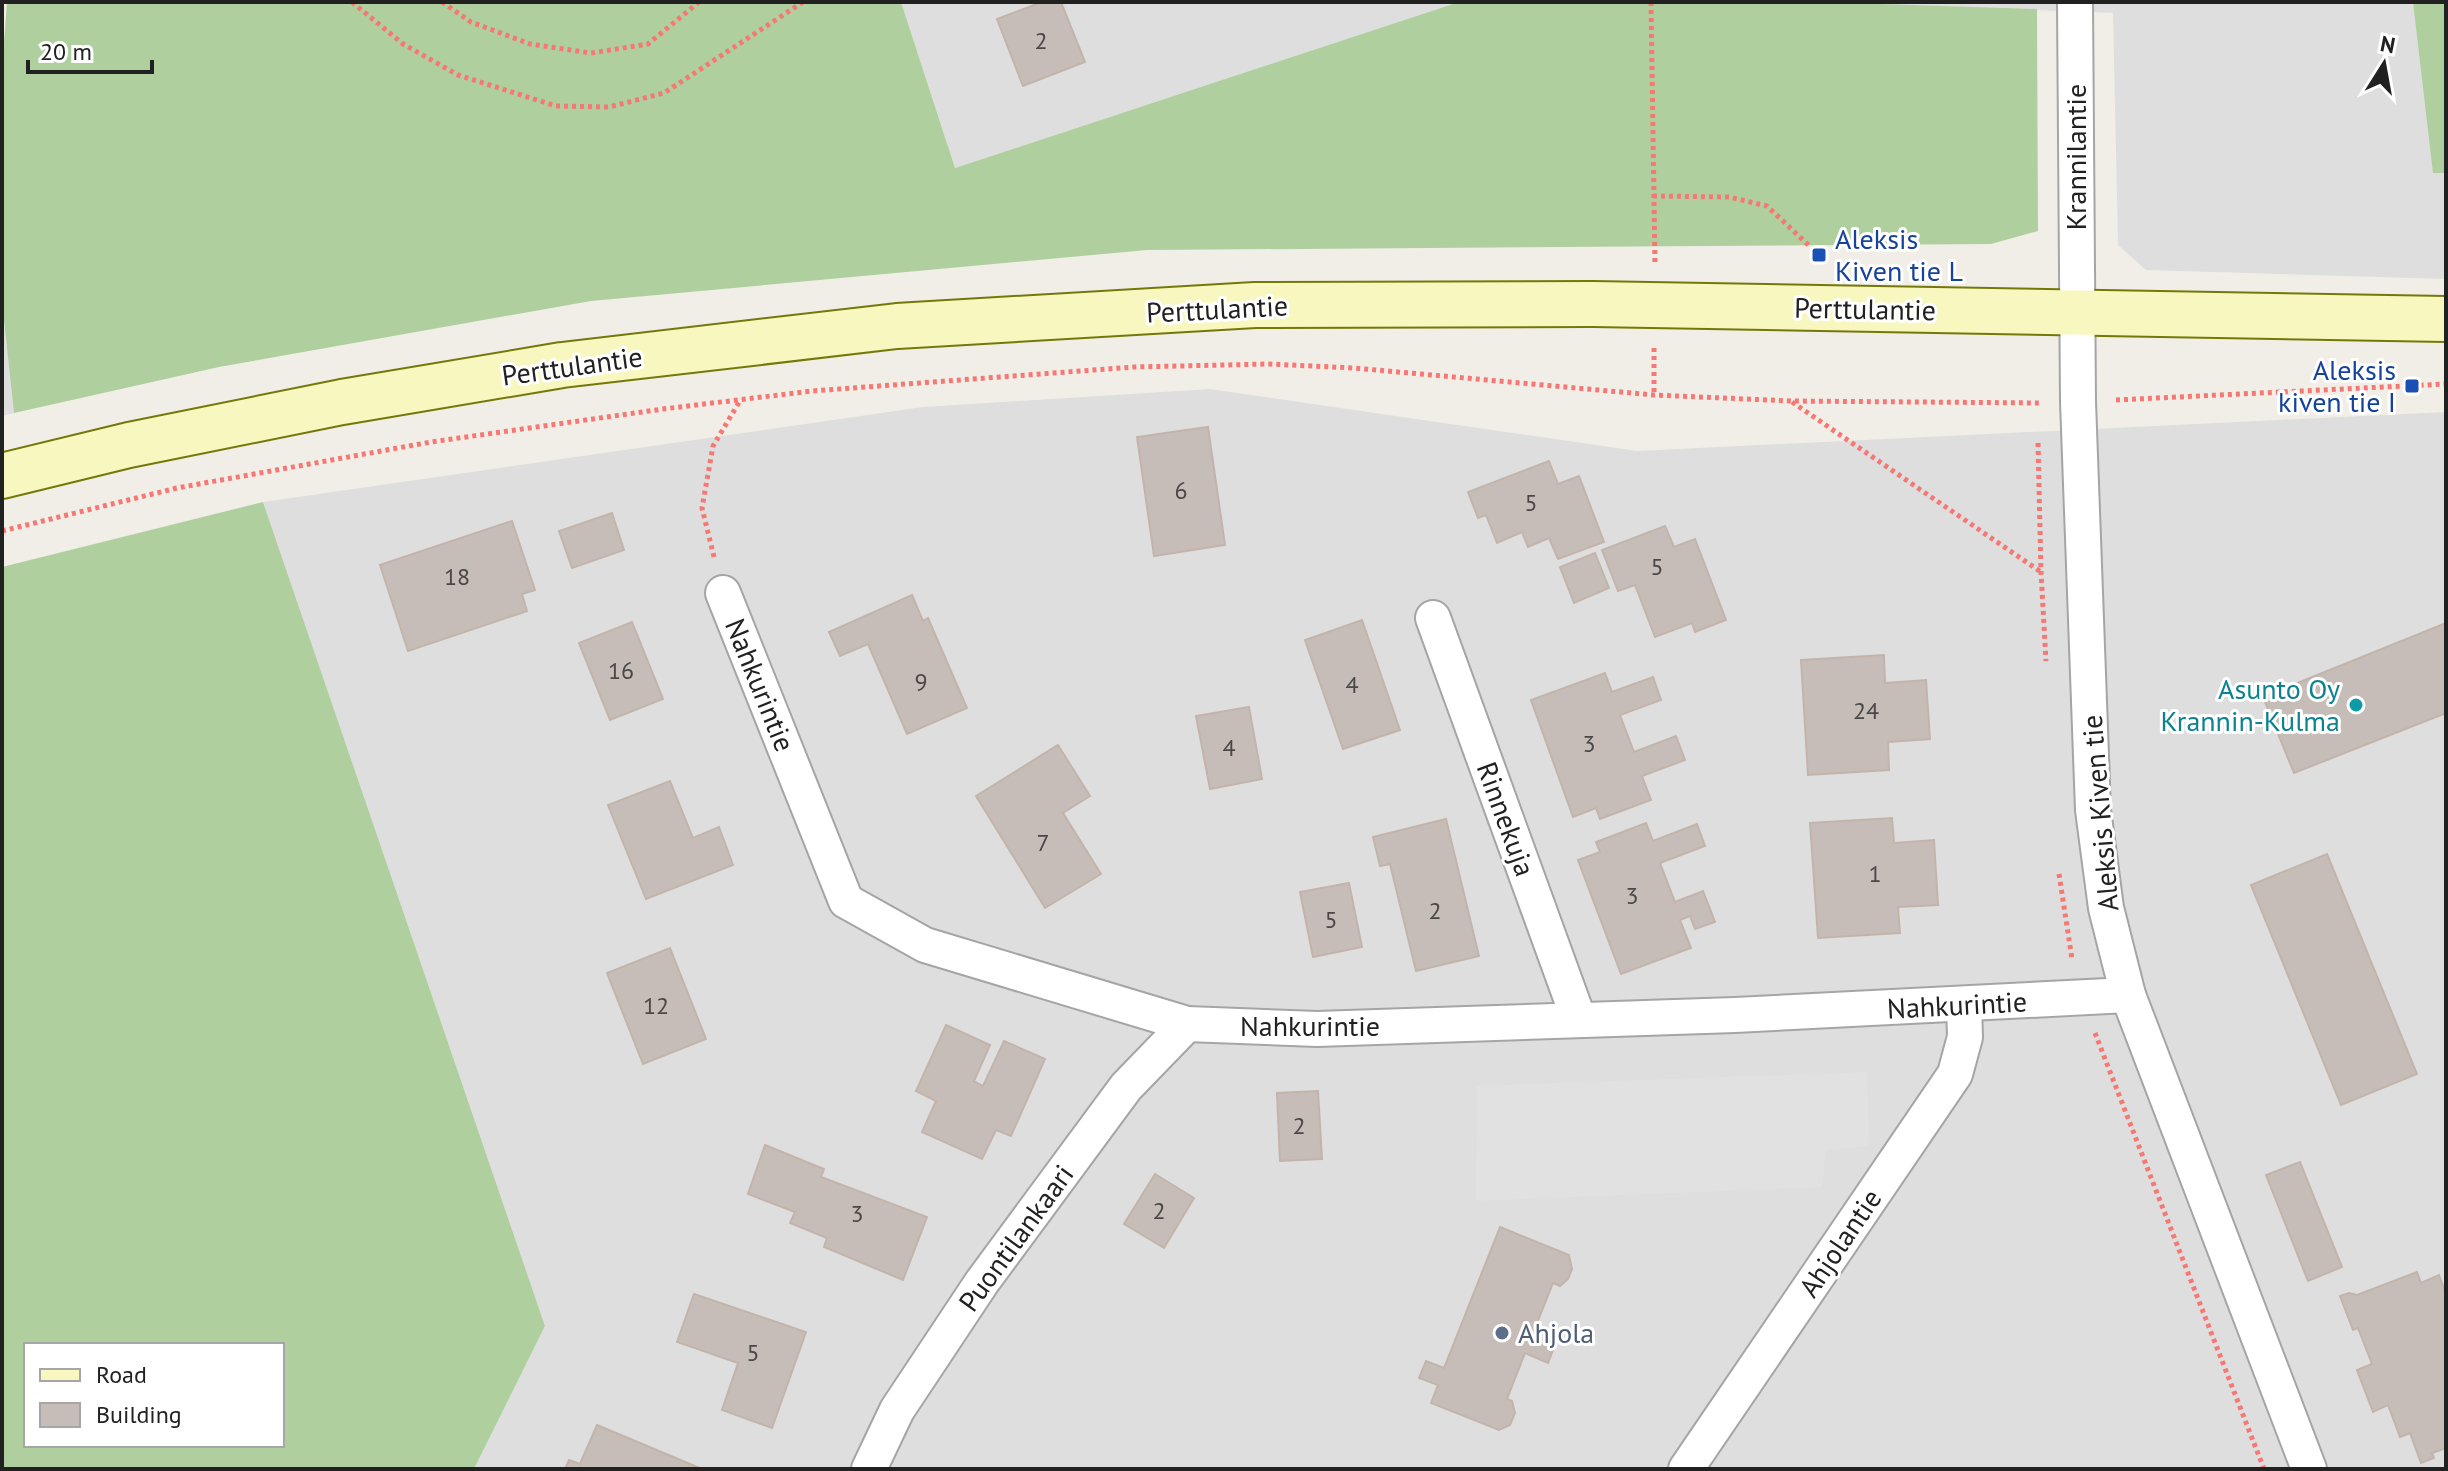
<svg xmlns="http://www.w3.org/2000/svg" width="2448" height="1471" font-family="'PT Sans',sans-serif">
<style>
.residential{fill:#dfdede}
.forest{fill:#b0cf9e;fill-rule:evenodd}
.parking{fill:#e1e1e1}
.building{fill:#c6bdb8;stroke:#c3b4ab;stroke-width:2}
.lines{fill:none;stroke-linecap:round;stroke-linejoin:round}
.street-casing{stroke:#a5a5a5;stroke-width:38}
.secondary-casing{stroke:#747808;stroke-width:48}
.path{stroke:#f67874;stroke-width:5;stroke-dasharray:4 4;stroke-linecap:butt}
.street{stroke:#fff;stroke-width:34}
.secondary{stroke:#f8f7bf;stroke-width:44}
.transit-dot{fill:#1a4fb4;stroke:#fff;stroke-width:3}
.culture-dot{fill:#0f9aa8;stroke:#fff;stroke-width:3}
.service-dot{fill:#5c6f8a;stroke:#fff;stroke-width:3}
.labels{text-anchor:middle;stroke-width:6;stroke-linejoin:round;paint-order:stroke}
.number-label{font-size:24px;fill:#4a4847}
.street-label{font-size:28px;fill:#212121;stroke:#fff}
.transit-label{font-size:28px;fill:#164399;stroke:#fff;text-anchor:start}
.culture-label{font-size:28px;fill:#0d838f;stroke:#fff;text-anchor:end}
.service-label{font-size:28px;fill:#4e5e75;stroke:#fff;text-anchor:start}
</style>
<rect width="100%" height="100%" fill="#f1eee8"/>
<!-- residential -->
<g class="residential">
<polygon points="901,2 1459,2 955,168"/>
<polygon points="1822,2 2446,2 2446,279 2146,270 2118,245 2113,13"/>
<polygon points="2,302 14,413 2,416"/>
<polygon points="1210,389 1637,451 2446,412 2446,1469 474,1469 545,1326 263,502 923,407"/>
</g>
<!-- forest -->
<g class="forest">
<polygon points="7,2 901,2 955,168 1459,2 1821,2 2037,9 2038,231 1991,244 1147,250 591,301 219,367 14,413 2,302 2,69"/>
<polygon points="2413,2 2446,2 2446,173 2433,173"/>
<path d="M 263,502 L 545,1326 L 474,1469 L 2,1469 L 2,567 ZM 26,1345 L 282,1345 L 282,1445 L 26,1445 Z"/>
</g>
<!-- parking -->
<polygon class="parking" points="1867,1072 1869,1146 1826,1150 1822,1187 1476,1201 1477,1086"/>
<!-- building -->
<g class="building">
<polygon points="1042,2 1061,2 1085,62 1023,86 997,19"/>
<polygon points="1208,427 1225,545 1154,556 1137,437"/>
<polygon points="1549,461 1558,484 1579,476 1604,542 1558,559 1549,538 1528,547 1522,532 1497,543 1486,515 1478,518 1468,492"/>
<polygon points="612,513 624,550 572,568 559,531"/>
<polygon points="512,521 535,590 522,594 527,611 408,651 380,565"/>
<polygon points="1665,526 1674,547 1695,539 1726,620 1695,632 1692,623 1655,637 1635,585 1618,591 1602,550"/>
<polygon points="1595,553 1609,588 1574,603 1560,567"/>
<polygon points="912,595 923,621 928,618 967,708 907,734 868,644 840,656 829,632"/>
<polygon points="1362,620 1400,730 1343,749 1305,640"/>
<polygon points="632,622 663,699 610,720 579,643"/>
<polygon points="2446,623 2446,713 2294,773 2263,697"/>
<polygon points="1884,655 1885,683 1926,680 1930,739 1888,742 1889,770 1808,775 1801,660"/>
<polygon points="1605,673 1612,692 1653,677 1661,700 1620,715 1634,752 1676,736 1685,760 1642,776 1651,800 1600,819 1596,808 1573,817 1531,700"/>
<polygon points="1249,707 1262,779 1210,789 1196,716"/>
<polygon points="1058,745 1090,796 1063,813 1101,874 1045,908 976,796"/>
<polygon points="670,781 693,838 719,827 733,865 646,899 608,805"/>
<polygon points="1892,818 1894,843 1934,840 1938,905 1898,907 1900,933 1818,938 1810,823"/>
<polygon points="1446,819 1479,956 1416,971 1390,864 1380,866 1373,837"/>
<polygon points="1646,823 1653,841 1697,824 1705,846 1660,863 1675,902 1703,891 1715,922 1695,929 1690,916 1680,920 1691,948 1621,974 1578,860 1600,852 1596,842"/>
<polygon points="2327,854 2417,1074 2341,1105 2251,885"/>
<polygon points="1349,883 1362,947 1313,957 1300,892"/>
<polygon points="670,948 706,1039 643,1064 607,973"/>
<polygon points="946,1025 990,1045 974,1081 983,1086 1004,1041 1045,1059 1011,1136 996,1130 982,1159 922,1132 936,1101 916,1091"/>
<polygon points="1318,1091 1322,1159 1280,1161 1277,1093"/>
<polygon points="765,1145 824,1169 821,1177 927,1217 903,1280 824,1247 827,1238 790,1223 795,1212 748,1194"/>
<polygon points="2300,1162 2342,1267 2308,1281 2266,1175"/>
<polygon points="1155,1174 1194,1198 1164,1248 1124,1224"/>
<polygon points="1500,1227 1569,1255 1572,1269 1568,1279 1560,1286 1553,1283 1535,1328 1558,1337 1548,1363 1525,1353 1507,1399 1512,1401 1515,1413 1510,1425 1499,1430 1431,1403 1438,1385 1419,1378 1426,1361 1444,1368"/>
<polygon points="2417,1272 2421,1283 2439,1275 2446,1294 2446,1448 2432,1453 2434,1458 2421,1463 2410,1433 2400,1437 2388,1405 2373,1412 2357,1370 2372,1364 2358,1328 2353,1330 2340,1296 2349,1293 2357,1295"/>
<polygon points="694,1294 806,1332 772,1428 722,1410 738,1363 677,1342"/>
<polygon points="597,1425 702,1469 565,1469 569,1460 580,1464"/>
</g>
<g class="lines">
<defs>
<g id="street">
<polyline points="2075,2 2078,402 2093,810 2106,908 2128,995 2309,1469"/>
<polyline points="723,593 846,901 925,945 1187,1024 1317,1029 1735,1015 2128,995"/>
<polyline points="1433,618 1579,1020"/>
<polyline points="869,1469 897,1410 982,1282 1126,1087 1187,1024"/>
<polyline points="1686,1469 1955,1074 1965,1037 1964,1006"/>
</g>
<polyline id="secondary" points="2,476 129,445 342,402 562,365 897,326 1255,305 1593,304 2446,319"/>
</defs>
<!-- street casing -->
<use href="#street" class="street-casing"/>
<!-- secondary casing -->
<use href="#secondary" class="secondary-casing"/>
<!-- path -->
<g class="path">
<polyline points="352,2 403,44 458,75 556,106 609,107 664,93 803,2"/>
<polyline points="442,2 471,22 530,44 591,53 648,44 699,2"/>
<polyline points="1651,2 1655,265"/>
<polyline points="1653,196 1729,197 1767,206 1819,255"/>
<polyline points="1654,348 1654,395"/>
<polyline points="2116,400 2446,384"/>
<polyline points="1792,402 2041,572"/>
<polyline points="2038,443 2041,572 2046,661"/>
<polyline points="2,531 177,488 431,442 663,409 812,391 1134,367 1269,364 1354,368 1654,395 1791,401 2042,403"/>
<polyline points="714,557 702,508 713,446 741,399"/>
<polyline points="2059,874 2072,959"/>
<polyline points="2095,1033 2264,1469"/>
</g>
<!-- street -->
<use href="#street" class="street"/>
<!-- secondary -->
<use href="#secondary" class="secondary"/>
</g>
<!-- markers -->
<g class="transit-dot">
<rect x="1811" y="247" width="16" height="16" rx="4"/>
<rect x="2404" y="378" width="16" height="16" rx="4"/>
</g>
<circle class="culture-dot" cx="2356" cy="705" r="8"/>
<circle class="service-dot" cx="1502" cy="1333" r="8"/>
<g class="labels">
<!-- number labels -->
<g class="number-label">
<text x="1041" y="49">2</text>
<text x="1181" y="499">6</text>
<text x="1531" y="511">5</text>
<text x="1657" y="575">5</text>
<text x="457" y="585">18</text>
<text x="621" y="679">16</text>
<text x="921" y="690">9</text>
<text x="1352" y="693">4</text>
<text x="1866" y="719">24</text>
<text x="1589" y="752">3</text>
<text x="1229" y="756">4</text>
<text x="1043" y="851">7</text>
<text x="1875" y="882">1</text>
<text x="1632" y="904">3</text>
<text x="1435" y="919">2</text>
<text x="1331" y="928">5</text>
<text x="656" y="1014">12</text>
<text x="1299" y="1134">2</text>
<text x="1159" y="1219">2</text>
<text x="857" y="1222">3</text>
<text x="753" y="1361">5</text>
</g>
<!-- street labels -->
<g class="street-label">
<text transform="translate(2076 157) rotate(-90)" y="10">Krannilantie</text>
<text transform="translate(1217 309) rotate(-3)" y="10">Perttulantie</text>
<text transform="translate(1865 309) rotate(1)" y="10">Perttulantie</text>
<text transform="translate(572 366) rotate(-8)" y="10">Perttulantie</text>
<text transform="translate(760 685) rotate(68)" y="10">Nahkurintie</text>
<text transform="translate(2100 813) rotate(-95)" y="10">Aleksis Kiven tie</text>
<text transform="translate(1506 819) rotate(70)" y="10">Rinnekuja</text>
<text transform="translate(1957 1005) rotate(-3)" y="10">Nahkurintie</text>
<text x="1310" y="1036">Nahkurintie</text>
<text transform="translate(1016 1238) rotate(-54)" y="10">Puontilankaari</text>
<text transform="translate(1840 1243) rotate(-56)" y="10">Ahjolantie</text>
</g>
<!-- transit labels -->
<g class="transit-label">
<text x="1835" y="249">Aleksis<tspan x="1835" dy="32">Kiven tie L</tspan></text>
<text x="2396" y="380" text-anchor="end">Aleksis<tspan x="2396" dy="32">kiven tie I</tspan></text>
</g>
<!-- culture labels -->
<g class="culture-label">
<text x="2340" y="699">Asunto Oy<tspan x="2340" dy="32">Krannin-Kulma</tspan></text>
</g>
<!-- service labels -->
<g class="service-label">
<text x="1518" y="1343">Ahjola</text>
</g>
</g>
<!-- border -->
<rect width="2448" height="1471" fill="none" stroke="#212121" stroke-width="8"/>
<!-- legend -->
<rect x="24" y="1343" width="260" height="104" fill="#ffffff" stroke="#a6a6a6" stroke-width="2"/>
<rect x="40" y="1369" width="40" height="12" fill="#f8f7bf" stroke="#a6a6a6" stroke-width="2"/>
<text x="96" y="1383" font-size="24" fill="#212121">Road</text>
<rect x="40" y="1403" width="40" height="24" fill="#c6bdb8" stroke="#a6a6a6" stroke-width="2"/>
<text x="96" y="1423" font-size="24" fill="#212121">Building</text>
<!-- north arrow -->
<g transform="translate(2384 64) rotate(11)" stroke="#ffffff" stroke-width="6" paint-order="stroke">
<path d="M0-6L14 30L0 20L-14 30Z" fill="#212121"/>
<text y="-12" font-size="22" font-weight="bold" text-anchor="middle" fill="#212121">N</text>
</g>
<!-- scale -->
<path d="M28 60v12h124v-12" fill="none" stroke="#212121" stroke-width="4"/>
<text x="40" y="60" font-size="24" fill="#212121" stroke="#ffffff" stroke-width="6" paint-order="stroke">20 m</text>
</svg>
